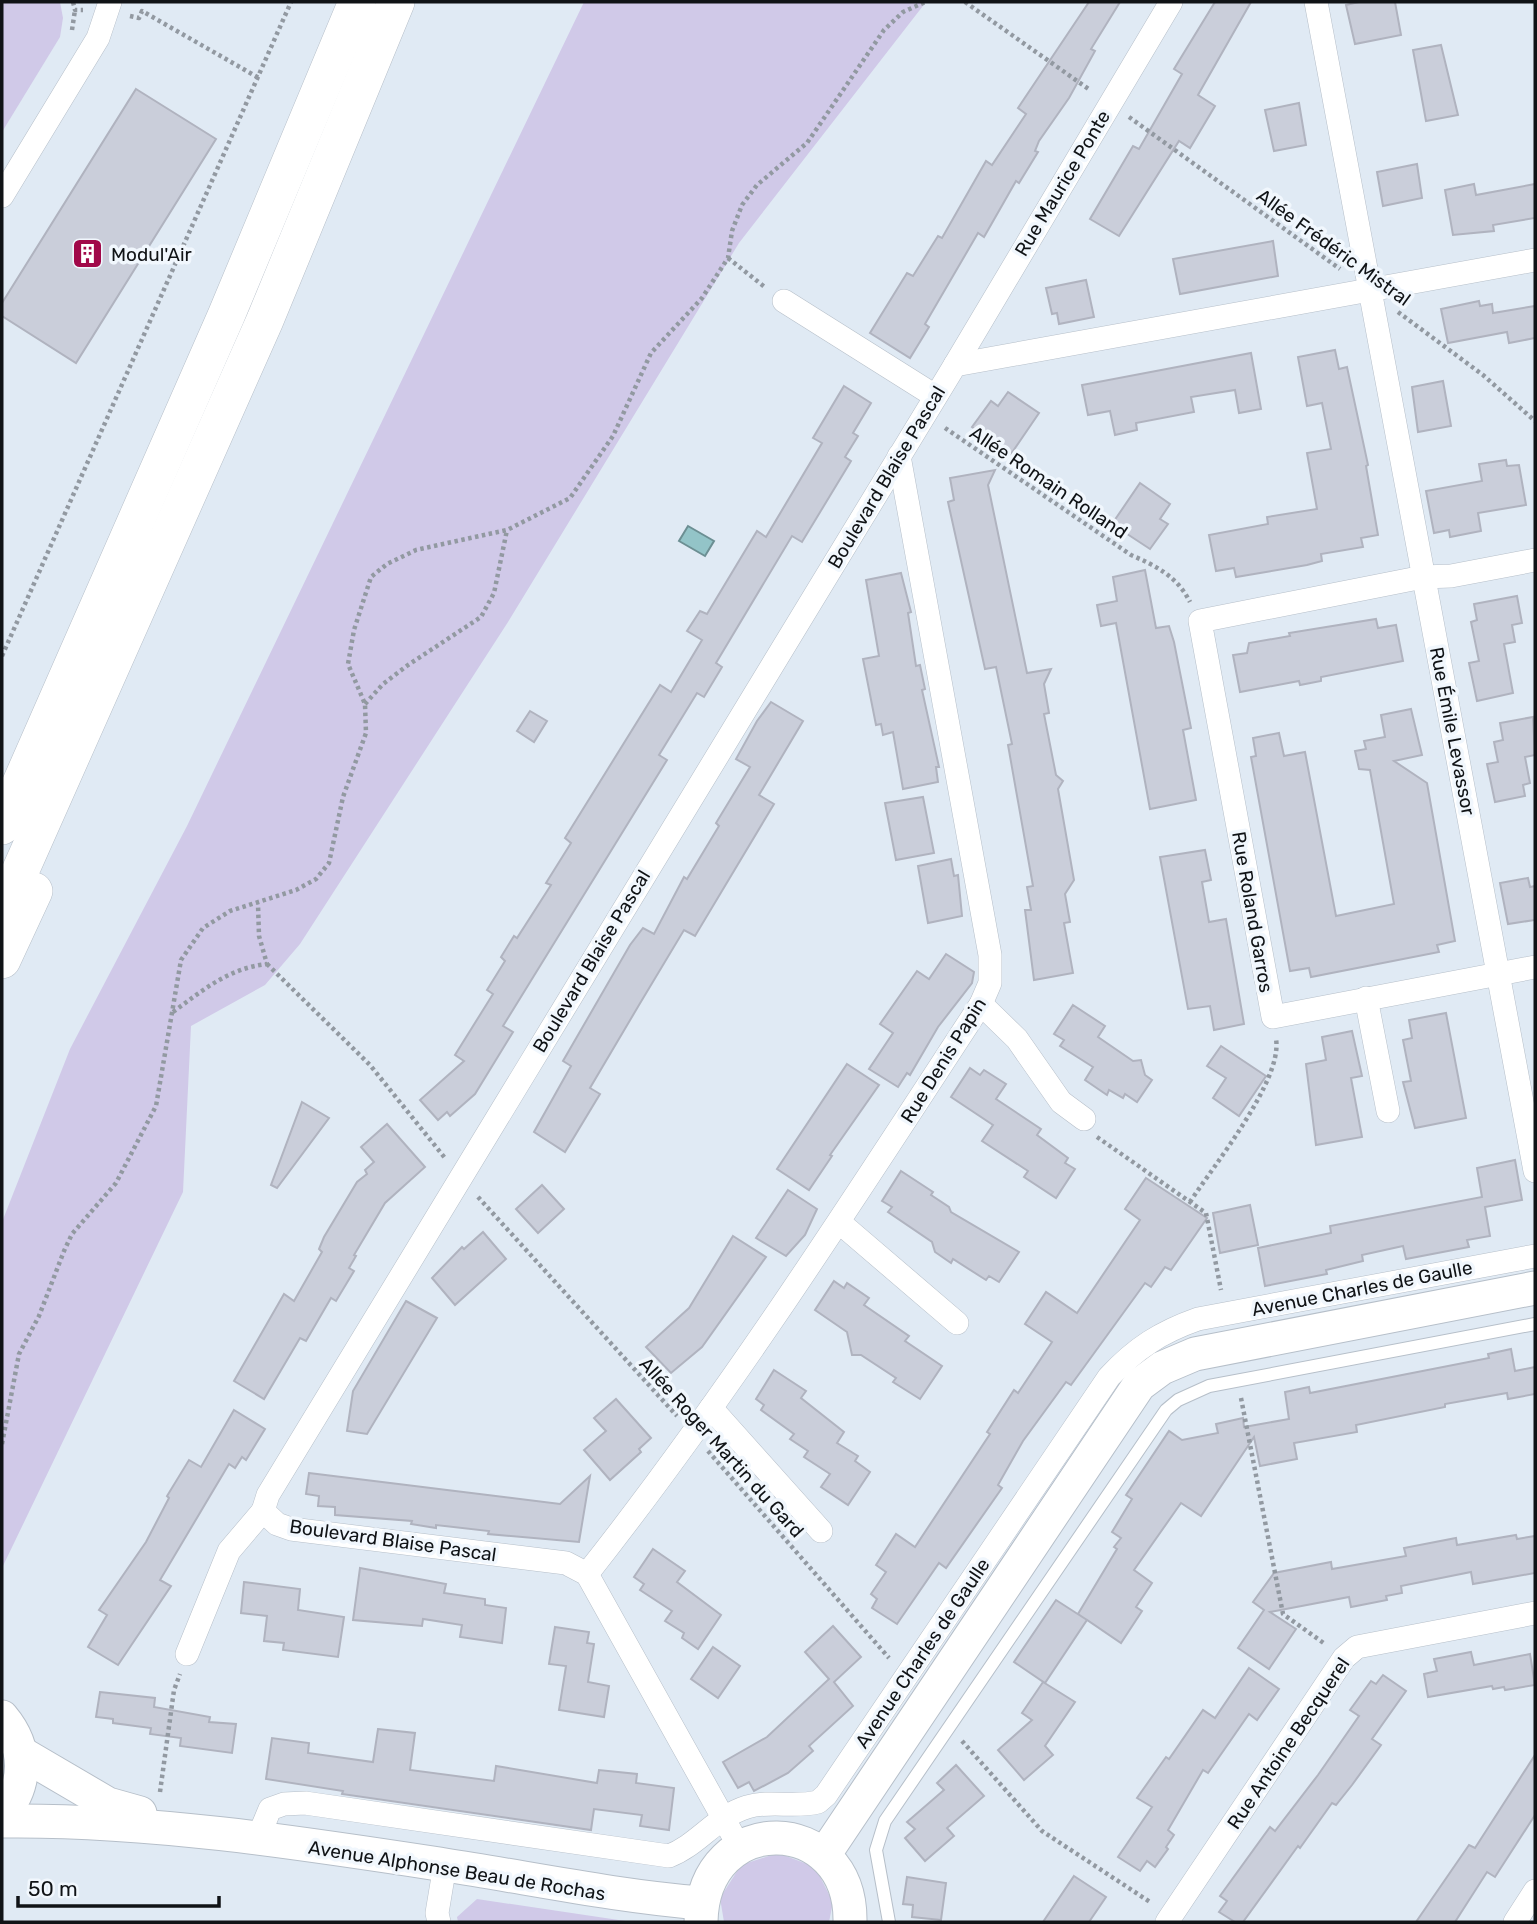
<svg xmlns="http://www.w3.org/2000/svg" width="1537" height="1924" font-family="Rubik,sans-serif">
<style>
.green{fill:#d0c9e8}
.water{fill:#93c4c8;stroke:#6c8f93;stroke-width:2}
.building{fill:#caceda;stroke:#b0b3bf;stroke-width:2}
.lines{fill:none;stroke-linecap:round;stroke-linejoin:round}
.lane-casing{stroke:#b6bfc9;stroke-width:14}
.street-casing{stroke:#b6bfc9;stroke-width:24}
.secondary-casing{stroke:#b6bfc9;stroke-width:35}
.primary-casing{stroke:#b6bfc9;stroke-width:38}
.path{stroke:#9299a1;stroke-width:4.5;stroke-dasharray:3.5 3.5;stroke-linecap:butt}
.lane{stroke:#fff;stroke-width:12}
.street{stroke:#fff;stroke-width:23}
.secondary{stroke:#fff;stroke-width:33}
.primary{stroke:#fff;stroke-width:37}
.labels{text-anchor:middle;stroke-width:7;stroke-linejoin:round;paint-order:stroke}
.street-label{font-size:19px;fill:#101316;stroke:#f1f7fd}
.poi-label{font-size:19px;fill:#101316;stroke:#f1f7fd;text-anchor:start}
</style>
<rect width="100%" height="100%" fill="#e0eaf4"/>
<!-- green -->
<g class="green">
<polygon points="2,2 60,2 63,18 60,37 2,132"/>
<polygon points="584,2 926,2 739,243 508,622 300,944 265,985 191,1026 183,1192 2,1568 2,1222 70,1049 187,826"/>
<polygon points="778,1853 815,1867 833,1902 829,1922 724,1922 720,1898 741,1865"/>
<polygon points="477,1899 632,1922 458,1922 457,1917"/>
</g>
<!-- water -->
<polygon class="water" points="688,526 714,541 705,556 679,541"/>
<!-- building -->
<g class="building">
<polygon points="1089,2 1120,2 1091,49 1095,51 1069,98 1039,141 1035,151 1038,152 1019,183 1016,181 984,237 978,233 925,324 929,327 910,358 870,333 907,273 913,276 938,236 942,238 986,161 992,165 1026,114 1018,108"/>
<polygon points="1215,2 1251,2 1198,95 1215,106 1190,148 1179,141 1119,236 1090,219 1133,146 1139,149 1182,74 1174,69"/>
<polygon points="1359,2 1395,2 1401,35 1355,44 1346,5"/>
<polygon points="1441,45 1458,115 1426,121 1413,50"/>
<polygon points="136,89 216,139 76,363 2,316 2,303"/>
<polygon points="1299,103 1306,145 1274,151 1265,110"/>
<polygon points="1417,164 1422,198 1383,206 1377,172"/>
<polygon points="1474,184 1476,195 1535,184 1535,218 1493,225 1494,231 1453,235 1445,190"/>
<polygon points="1273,241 1278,276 1180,294 1173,259"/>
<polygon points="1086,280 1094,317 1059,324 1057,313 1052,314 1046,288"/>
<polygon points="1479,301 1480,306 1492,304 1493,313 1535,306 1535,338 1509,343 1507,332 1448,343 1441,309"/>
<polygon points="1335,350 1339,369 1347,367 1368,465 1366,466 1378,535 1361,538 1363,547 1321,554 1322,561 1307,565 1236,577 1234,568 1216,571 1209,535 1268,524 1267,517 1317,509 1307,453 1331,449 1322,403 1307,406 1298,357"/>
<polygon points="1251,353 1261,409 1239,413 1235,390 1191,397 1194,412 1136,423 1137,430 1115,435 1110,411 1088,415 1082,385"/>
<polygon points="1443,381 1451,426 1418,432 1412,387"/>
<polygon points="844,386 871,403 853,433 858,436 845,457 851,461 802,542 792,536 716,663 722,667 704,697 697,693 659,755 667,760 503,1026 513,1032 475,1094 450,1116 447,1112 438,1120 420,1100 464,1061 455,1055 493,994 487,990 505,961 501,957 514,936 517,938 551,885 546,883 571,843 565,838 660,685 671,692 702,640 687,631 700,611 707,614 757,531 766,537 822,443 813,438"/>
<polygon points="1008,392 1039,413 1011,454 972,427 991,401 998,406"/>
<polygon points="1506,460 1507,466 1519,465 1526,505 1478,513 1481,531 1450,537 1449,530 1434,533 1426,491 1482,481 1479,464"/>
<polygon points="995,470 988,485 1027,673 1051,669 1044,684 1049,713 1044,714 1056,775 1063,781 1058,789 1074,880 1065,894 1070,922 1064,923 1073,973 1034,980 1025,910 1031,910 1027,887 1033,886 1008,745 1012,744 996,667 985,669 948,502 954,500 950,478"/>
<polygon points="1140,483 1170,504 1160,519 1168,524 1150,549 1112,524"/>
<polygon points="1145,570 1156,628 1169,626 1174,642 1191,728 1183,730 1196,800 1150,809 1116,623 1101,626 1097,605 1117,601 1113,577"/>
<polygon points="901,573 911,612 908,613 916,666 920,665 925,689 922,690 939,767 936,767 938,782 903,789 893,732 883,735 881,724 876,725 863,659 879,656 866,580"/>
<polygon points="1517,596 1522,623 1512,625 1515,642 1504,644 1513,693 1477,701 1469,663 1479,661 1471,622 1477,620 1474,604"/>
<polygon points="1376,619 1378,628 1396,625 1403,661 1321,677 1321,681 1300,685 1299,681 1240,692 1233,655 1247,653 1249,643 1290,636 1289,633"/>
<polygon points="771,702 803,721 759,795 774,804 695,936 684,930 639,1005 590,1088 600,1094 565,1152 534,1132 571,1066 563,1061 630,945 643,928 654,934 684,877 687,879 719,826 716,823 750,767 736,759 757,721"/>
<polygon points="1411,709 1422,755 1394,761 1427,783 1455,941 1437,945 1439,952 1311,977 1309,968 1290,971 1251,757 1256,756 1253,738 1279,733 1284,756 1305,752 1336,916 1394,904 1370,770 1359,769 1355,751 1366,749 1364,741 1385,737 1381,715"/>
<polygon points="530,711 547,721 534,742 517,731"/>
<polygon points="1533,717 1535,755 1525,757 1530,783 1523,785 1525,796 1495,802 1487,764 1498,762 1494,742 1503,740 1500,723"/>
<polygon points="923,797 934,853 896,860 885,803"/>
<polygon points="1205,850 1211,880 1202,882 1209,922 1226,919 1244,1024 1214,1030 1210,1006 1188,1009 1160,857"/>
<polygon points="951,859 954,876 958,875 962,916 928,923 918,866"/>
<polygon points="1528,878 1530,887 1535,886 1535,920 1508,924 1500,883"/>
<polygon points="946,954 974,972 972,983 938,1027 910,1075 907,1073 898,1087 869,1069 893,1033 880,1024 917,971 929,979"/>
<polygon points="1073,1005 1105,1026 1098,1037 1133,1061 1141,1060 1145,1075 1152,1080 1137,1102 1125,1094 1123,1098 1109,1090 1107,1095 1085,1080 1093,1067 1060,1046 1064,1040 1054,1034"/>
<polygon points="1446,1013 1466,1118 1415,1128 1403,1082 1411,1081 1403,1040 1412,1038 1409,1020"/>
<polygon points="1352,1031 1362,1076 1351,1078 1362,1137 1316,1145 1306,1064 1326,1060 1322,1037"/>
<polygon points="1221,1046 1266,1076 1239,1116 1213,1098 1226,1078 1207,1066"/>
<polygon points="847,1064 879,1085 830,1155 832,1156 809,1190 777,1169"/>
<polygon points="970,1068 980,1075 984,1070 1006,1084 996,1099 1041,1129 1037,1135 1068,1158 1065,1163 1075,1169 1056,1198 1024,1177 1028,1171 982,1141 993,1125 951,1097"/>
<polygon points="302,1102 329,1118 277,1188 271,1185"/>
<polygon points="387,1124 425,1167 385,1203 354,1255 356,1256 349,1268 354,1271 336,1301 331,1298 306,1341 300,1338 264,1399 234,1381 284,1294 294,1301 322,1252 319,1249 324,1237 357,1182 367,1174 365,1170 374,1162 361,1147"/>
<polygon points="1515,1160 1522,1200 1485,1207 1490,1236 1467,1240 1469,1247 1406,1259 1403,1246 1362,1255 1363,1261 1326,1270 1327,1274 1265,1286 1258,1248 1331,1233 1330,1226 1482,1197 1477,1168"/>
<polygon points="901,1171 933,1192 931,1195 949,1207 951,1212 1019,1252 999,1282 989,1276 986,1280 953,1259 951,1263 935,1252 932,1242 888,1212 892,1207 882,1201"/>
<polygon points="1146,1178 1207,1218 1171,1270 1165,1267 1151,1287 1145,1283 1071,1385 1066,1382 1023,1441 998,1485 1002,1488 946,1568 939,1563 897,1624 872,1608 877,1599 871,1594 886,1572 876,1565 896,1534 915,1547 990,1434 987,1432 1014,1390 1018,1393 1052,1342 1025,1324 1046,1292 1077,1313 1140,1220 1125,1209"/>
<polygon points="542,1185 564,1209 538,1233 516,1209"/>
<polygon points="788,1190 817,1209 805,1235 786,1256 756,1238"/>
<polygon points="1250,1205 1258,1245 1220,1253 1213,1213"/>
<polygon points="483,1232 506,1259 455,1305 432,1278 462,1247 464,1249"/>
<polygon points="733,1236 766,1257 702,1347 671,1373 646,1347 689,1308"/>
<polygon points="834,1281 844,1288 847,1283 869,1298 864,1305 909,1336 905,1341 942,1366 920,1399 893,1382 896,1378 861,1355 852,1355 847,1332 815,1310"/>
<polygon points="406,1301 437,1318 367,1434 347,1431 353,1391"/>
<polygon points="1511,1349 1515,1371 1535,1367 1535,1394 1508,1399 1507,1393 1445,1404 1445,1407 1356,1425 1357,1432 1294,1443 1297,1459 1260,1466 1254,1437 1201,1516 1181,1503 1134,1570 1152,1583 1136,1607 1142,1611 1121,1643 1087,1620 1045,1683 1014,1662 1056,1600 1087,1620 1078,1614 1117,1549 1114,1547 1121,1538 1112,1532 1132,1499 1126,1495 1169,1431 1182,1440 1218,1433 1216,1424 1243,1418 1244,1427 1289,1419 1285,1392 1309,1387 1310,1393 1489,1358 1488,1354"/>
<polygon points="774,1370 806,1391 801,1398 844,1432 837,1443 858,1456 855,1461 870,1472 848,1505 821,1487 830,1474 804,1457 808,1451 790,1439 794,1434 761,1410 764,1405 756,1399"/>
<polygon points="616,1399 651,1438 639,1449 641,1452 610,1480 584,1450 606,1431 594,1418"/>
<polygon points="234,1410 265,1429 246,1460 242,1457 235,1468 229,1464 160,1580 171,1586 118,1665 88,1647 107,1615 99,1610 146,1542 169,1498 167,1496 189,1460 201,1467"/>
<polygon points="309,1473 560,1504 590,1476 579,1542 488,1534 489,1531 436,1525 436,1528 411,1524 412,1521 335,1515 335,1507 318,1506 319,1496 306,1494"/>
<polygon points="1516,1535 1517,1539 1535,1536 1535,1573 1473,1584 1471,1572 1401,1586 1402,1593 1386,1596 1387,1600 1351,1607 1349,1597 1270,1612 1296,1629 1269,1669 1238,1648 1264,1610 1253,1602 1274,1573 1331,1562 1332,1569 1406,1556 1404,1548 1456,1538 1457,1545"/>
<polygon points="653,1549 685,1571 677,1582 721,1615 698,1649 682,1638 684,1633 665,1621 672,1611 640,1590 644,1584 634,1577"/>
<polygon points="360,1568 446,1584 444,1593 485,1599 485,1605 506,1608 502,1643 460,1637 462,1625 423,1619 422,1626 353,1620"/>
<polygon points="244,1582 300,1589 298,1610 344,1617 338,1657 283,1650 284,1643 264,1641 267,1616 241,1613"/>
<polygon points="833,1626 861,1657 834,1682 853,1706 809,1746 813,1751 788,1773 754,1791 749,1782 738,1788 723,1762 767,1737 829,1679 805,1652"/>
<polygon points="555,1627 589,1632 587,1643 594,1644 588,1682 609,1686 604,1717 559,1710 566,1666 549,1664"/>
<polygon points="713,1647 740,1666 718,1698 691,1679"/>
<polygon points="1471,1652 1474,1665 1530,1654 1535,1685 1505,1690 1504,1687 1493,1689 1492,1686 1428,1697 1424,1674 1437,1671 1434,1659"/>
<polygon points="1249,1668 1279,1689 1257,1720 1249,1714 1208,1773 1203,1770 1168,1830 1174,1835 1166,1847 1168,1849 1155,1867 1147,1861 1140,1871 1118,1857 1152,1807 1137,1798 1166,1757 1169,1759 1203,1710 1215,1718"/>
<polygon points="1383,1675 1406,1691 1372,1739 1381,1745 1352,1785 1336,1805 1332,1803 1300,1848 1298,1846 1243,1922 1235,1922 1219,1912 1227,1901 1220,1896 1270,1827 1275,1831 1318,1775 1359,1716 1350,1710 1371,1681 1376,1684"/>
<polygon points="1043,1682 1075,1702 1045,1746 1053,1755 1024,1780 998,1750 1032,1720 1022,1713"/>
<polygon points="100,1692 155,1698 154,1707 210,1717 209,1722 236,1724 232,1753 180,1746 181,1738 150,1734 151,1728 113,1723 113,1719 96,1717"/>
<polygon points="378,1729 415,1733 410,1770 494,1781 496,1766 597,1783 599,1770 637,1774 636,1783 674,1788 669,1830 640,1826 642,1815 594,1809 591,1830 342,1794 343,1791 266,1779 272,1738 309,1743 308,1753 373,1762"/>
<polygon points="1535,1755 1535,1815 1495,1877 1487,1872 1455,1922 1416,1922 1469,1845 1475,1848"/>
<polygon points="956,1765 984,1796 947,1828 954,1836 925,1861 905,1838 915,1829 907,1822 944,1790 937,1783"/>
<polygon points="1074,1876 1106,1897 1089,1922 1043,1922"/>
<polygon points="907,1877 946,1883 941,1920 912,1917 913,1905 903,1904"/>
</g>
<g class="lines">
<defs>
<polyline id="lane" points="889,1922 876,1850 885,1821 1166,1410 1178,1400 1209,1386 1535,1324"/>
<g id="street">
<polyline points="1316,2 1535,1171"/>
<polyline points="2,196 98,38 110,2"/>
<polyline points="784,301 935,396"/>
<polyline points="955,365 1171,2"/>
<polyline points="1535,560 1451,576 1423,577 1200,621 1273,1017 1535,967"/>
<polyline points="1366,998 1388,1111"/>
<polyline points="981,1004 1017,1039 1061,1102 1084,1119"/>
<polyline points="839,1222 957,1323"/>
<polyline points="711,1408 821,1531"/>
<path d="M 587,1574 C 730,1393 855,1197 981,1004 L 990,983 L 990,955 L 899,456"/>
<polyline points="187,1654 229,1551 263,1511"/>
<path d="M 257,1840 L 270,1809 L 284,1804 L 305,1803 L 669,1856 C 698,1845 715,1817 747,1807 C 770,1800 795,1808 818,1802 L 826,1795 L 1109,1377 C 1136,1348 1161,1332 1198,1319 L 1535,1256"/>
<polyline points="740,1848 587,1574 566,1563 291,1529 277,1524 263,1511 268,1495 955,365 1535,260"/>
<polyline points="439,1922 437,1913 445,1865"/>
<polyline points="1167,1922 1344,1658 1357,1647 1535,1613"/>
<polyline points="1515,1922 1535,1891"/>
</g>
<g id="secondary">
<path d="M 2,1717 C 28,1748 28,1784 2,1815"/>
<polyline points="21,1753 108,1804 140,1813"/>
<path d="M 2,1821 C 146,1819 301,1843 445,1865 C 530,1878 615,1896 701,1903"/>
<polyline points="824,1855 1139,1385 1162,1368 1195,1354 1535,1288"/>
<path d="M 701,1922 C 703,1808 852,1812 850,1922"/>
</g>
<g id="primary">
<polyline points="2,826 226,316 357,2"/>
<polyline points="2,912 265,320 396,2"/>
<polyline points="2,960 34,891"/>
</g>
</defs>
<!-- lane casing -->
<use href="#lane" class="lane-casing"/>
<!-- street casing -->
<use href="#street" class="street-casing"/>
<!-- secondary casing -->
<use href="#secondary" class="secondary-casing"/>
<!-- primary casing -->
<use href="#primary" class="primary-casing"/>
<!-- path -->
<g class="path">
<polyline points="73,2 75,10 83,10"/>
<polyline points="965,2 1090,90"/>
<polyline points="130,16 139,18 142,11 259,78"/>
<polyline points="72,30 75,10"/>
<polyline points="1129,117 1340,269"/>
<polyline points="728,258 766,288"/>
<polyline points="1398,312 1483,375 1535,421"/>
<path d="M 945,428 L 1131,555 C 1156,566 1177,576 1190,602"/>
<polyline points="2,656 291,2"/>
<polyline points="365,704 383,684 408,665 481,617 494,593 507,530"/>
<polyline points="267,964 370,1065 445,1158"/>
<path d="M 173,1012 C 203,990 229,968 267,964 L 259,936 L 258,904"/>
<polyline points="1097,1137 1206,1213 1221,1290"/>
<polyline points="478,1197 677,1416"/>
<path d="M 1190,1202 C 1214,1165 1283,1080 1276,1039"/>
<polyline points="1241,1398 1283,1614 1325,1644"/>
<polyline points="2,1444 19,1354 39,1316 64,1251 72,1234 116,1183 156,1106 181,960 203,928 230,911 296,890 316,879 329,863 343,797 366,733 365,704 348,664 354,630 371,577 387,564 416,550 507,530 570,498 613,436 651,353 702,298 728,258 732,231 742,205 757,185 807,143 884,30 903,12 925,2"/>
<polyline points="708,1451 889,1658"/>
<polyline points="962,1741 1042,1831 1150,1902"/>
<polyline points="160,1792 174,1690 180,1674"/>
</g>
<!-- lane -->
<use href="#lane" class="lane"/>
<!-- street -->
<use href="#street" class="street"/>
<!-- secondary -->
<use href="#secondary" class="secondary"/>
<!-- primary -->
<use href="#primary" class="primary"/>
</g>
<!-- icons -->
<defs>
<symbol id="building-square" viewBox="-11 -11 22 22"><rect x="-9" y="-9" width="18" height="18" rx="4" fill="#a10849" stroke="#f1f7fd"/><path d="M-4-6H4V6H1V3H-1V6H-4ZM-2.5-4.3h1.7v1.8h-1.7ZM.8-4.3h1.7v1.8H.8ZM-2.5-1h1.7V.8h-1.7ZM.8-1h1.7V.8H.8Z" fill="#fff"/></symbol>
</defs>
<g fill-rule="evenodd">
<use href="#building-square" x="70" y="236" width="35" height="35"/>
</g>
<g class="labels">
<!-- street labels -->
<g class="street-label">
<text transform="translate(1062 183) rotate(-59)" y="7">Rue Maurice Ponte</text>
<text transform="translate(1334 247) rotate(36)" y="7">Allée Frédéric Mistral</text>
<text transform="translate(886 477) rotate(-59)" y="7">Boulevard Blaise Pascal</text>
<text transform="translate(1049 482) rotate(34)" y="7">Allée Romain Rolland</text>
<text transform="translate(1453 731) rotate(79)" y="7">Rue Émile Levassor</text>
<text transform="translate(1253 912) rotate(80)" y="7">Rue Roland Garros</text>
<text transform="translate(591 961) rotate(-59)" y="7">Boulevard Blaise Pascal</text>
<text transform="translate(943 1060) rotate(-58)" y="7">Rue Denis Papin</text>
<text transform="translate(1362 1288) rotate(-11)" y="7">Avenue Charles de Gaulle</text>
<text transform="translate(722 1447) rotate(48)" y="7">Allée Roger Martin du Gard</text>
<text transform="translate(393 1540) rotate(8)" y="7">Boulevard Blaise Pascal</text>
<text transform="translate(922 1653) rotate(-56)" y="7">Avenue Charles de Gaulle</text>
<text transform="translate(1288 1743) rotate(-56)" y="7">Rue Antoine Becquerel</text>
<text transform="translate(457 1870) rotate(9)" y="7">Avenue Alphonse Beau de Rochas</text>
</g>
<!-- poi labels -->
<g class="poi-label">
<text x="111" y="261">Modul'Air</text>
</g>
</g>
<!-- border -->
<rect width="1537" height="1924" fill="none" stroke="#101316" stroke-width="7"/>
<!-- scale -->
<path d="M18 1896v10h201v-10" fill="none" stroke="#101316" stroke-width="3.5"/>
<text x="28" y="1896" font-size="21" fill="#101316" stroke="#f1f7fd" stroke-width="5" paint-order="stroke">50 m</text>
</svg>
